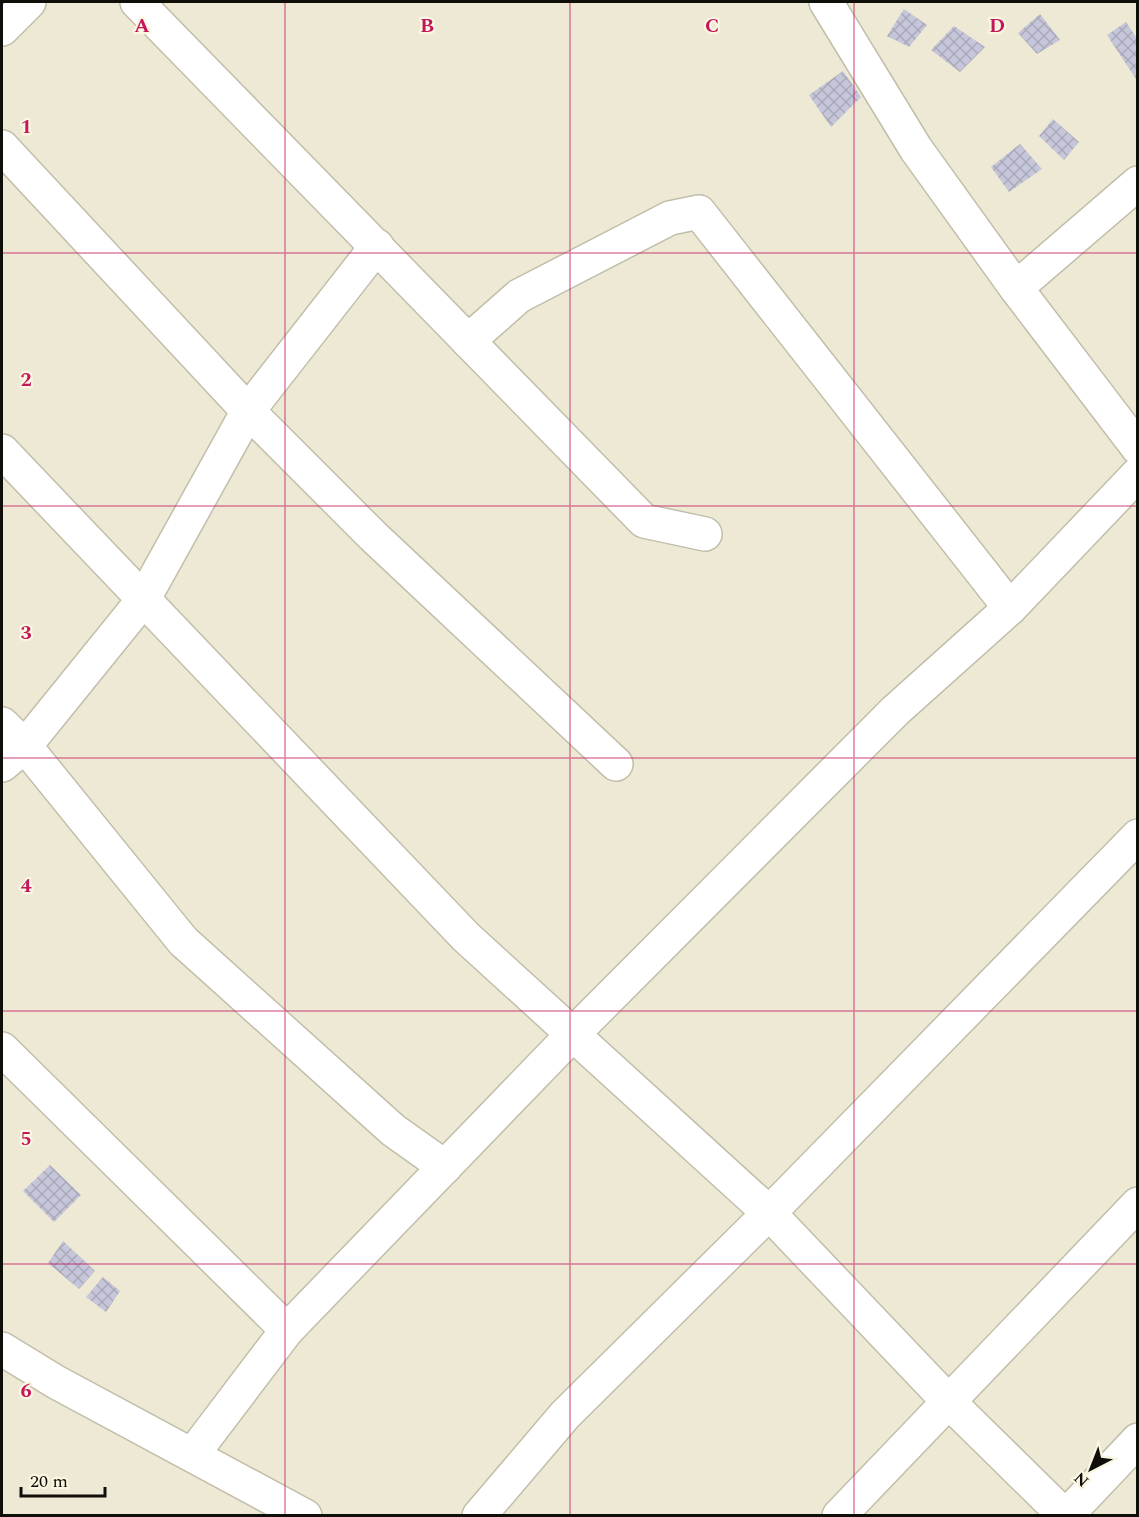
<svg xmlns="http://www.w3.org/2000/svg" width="1139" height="1517" font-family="Spectral,serif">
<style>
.building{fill:url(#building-cross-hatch)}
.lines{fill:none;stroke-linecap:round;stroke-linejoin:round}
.minor-casing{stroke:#c2beaa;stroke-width:36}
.tertiary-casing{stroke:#c2beaa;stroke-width:36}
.minor{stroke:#fff;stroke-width:33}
.tertiary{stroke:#fff;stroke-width:33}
.grid{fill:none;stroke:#c2185b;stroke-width:1.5;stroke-opacity:0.55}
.grid-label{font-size:20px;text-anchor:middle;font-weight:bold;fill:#c2185b;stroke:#faf6e1;stroke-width:4.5;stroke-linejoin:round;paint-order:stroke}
</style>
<defs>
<pattern id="building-cross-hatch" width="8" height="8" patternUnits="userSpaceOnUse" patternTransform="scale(1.5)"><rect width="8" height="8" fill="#c6c6da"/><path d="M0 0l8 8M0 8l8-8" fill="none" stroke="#a9a9ba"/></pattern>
</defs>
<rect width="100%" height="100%" fill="#ede9d4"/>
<!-- building -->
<g class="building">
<polygon points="904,9 927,25 909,47 887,36"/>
<polygon points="1040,14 1060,40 1037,54 1018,33"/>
<polygon points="1126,22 1138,40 1138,82 1107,35"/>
<polygon points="954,26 985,47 960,72 931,50"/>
<polygon points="843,71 861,97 831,127 809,95"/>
<polygon points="1053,119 1079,142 1064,160 1039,136"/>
<polygon points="1020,144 1042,169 1009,192 991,167"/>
<polygon points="50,1165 81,1195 54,1222 23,1191"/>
<polygon points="63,1241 95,1271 79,1289 48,1263"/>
<polygon points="103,1277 120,1291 106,1312 86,1297"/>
</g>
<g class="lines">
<defs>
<g id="minor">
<polyline points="137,2 644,521 705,534"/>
<polyline points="826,2 916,149 1016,288 1138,448"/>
<polyline points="2,29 29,2"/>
<polyline points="2,147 248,411 373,536 616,764"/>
<polyline points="1016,288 1138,183"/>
<polyline points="468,341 519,296 670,218 699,212 1010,608"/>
<polyline points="2,451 466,937 769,1213 949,1402 1065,1516"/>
<polyline points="2,724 25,746 183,941 393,1130 445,1167"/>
<polyline points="2,765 25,746 143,600 248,411 377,246"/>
<polyline points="2,1049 287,1330"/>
<polyline points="193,1454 287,1330 574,1033 895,711 1010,608 1138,474"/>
<polyline points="479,1516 565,1415 769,1213 1138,836"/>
<polyline points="839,1516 1138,1204"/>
<polyline points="1066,1516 1138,1440"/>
</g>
<polyline id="tertiary" points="2,1349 56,1382 305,1516"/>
</defs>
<!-- minor casing -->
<use href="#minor" class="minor-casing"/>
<!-- tertiary casing -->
<use href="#tertiary" class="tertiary-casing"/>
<!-- minor -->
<use href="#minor" class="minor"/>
<!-- tertiary -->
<use href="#tertiary" class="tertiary"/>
</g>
<!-- grid -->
<path class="grid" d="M 285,2 L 285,1516M 570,2 L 570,1516M 854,2 L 854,1516M 2,253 L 1138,253M 2,506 L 1138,506M 2,758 L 1138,758M 2,1011 L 1138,1011M 2,1264 L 1138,1264"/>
<g class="grid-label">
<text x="142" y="32">A</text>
<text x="427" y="32">B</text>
<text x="712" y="32">C</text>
<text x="997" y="32">D</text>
<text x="26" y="133">1</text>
<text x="26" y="386">2</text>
<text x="26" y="639">3</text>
<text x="26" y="892">4</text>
<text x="26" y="1145">5</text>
<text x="26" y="1397">6</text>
</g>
<!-- border -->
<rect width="1139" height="1517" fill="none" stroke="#100e08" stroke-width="6"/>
<!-- north arrow -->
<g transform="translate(1091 1469) rotate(222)" stroke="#faf6e1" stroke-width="4.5" paint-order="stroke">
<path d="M0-4.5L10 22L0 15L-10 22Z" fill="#100e08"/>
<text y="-9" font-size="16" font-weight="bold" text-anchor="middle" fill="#100e08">N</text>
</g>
<!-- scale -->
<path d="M21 1487v9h84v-9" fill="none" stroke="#100e08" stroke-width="3"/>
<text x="30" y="1487" font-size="18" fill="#100e08" stroke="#faf6e1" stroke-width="4.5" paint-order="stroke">20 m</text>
</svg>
